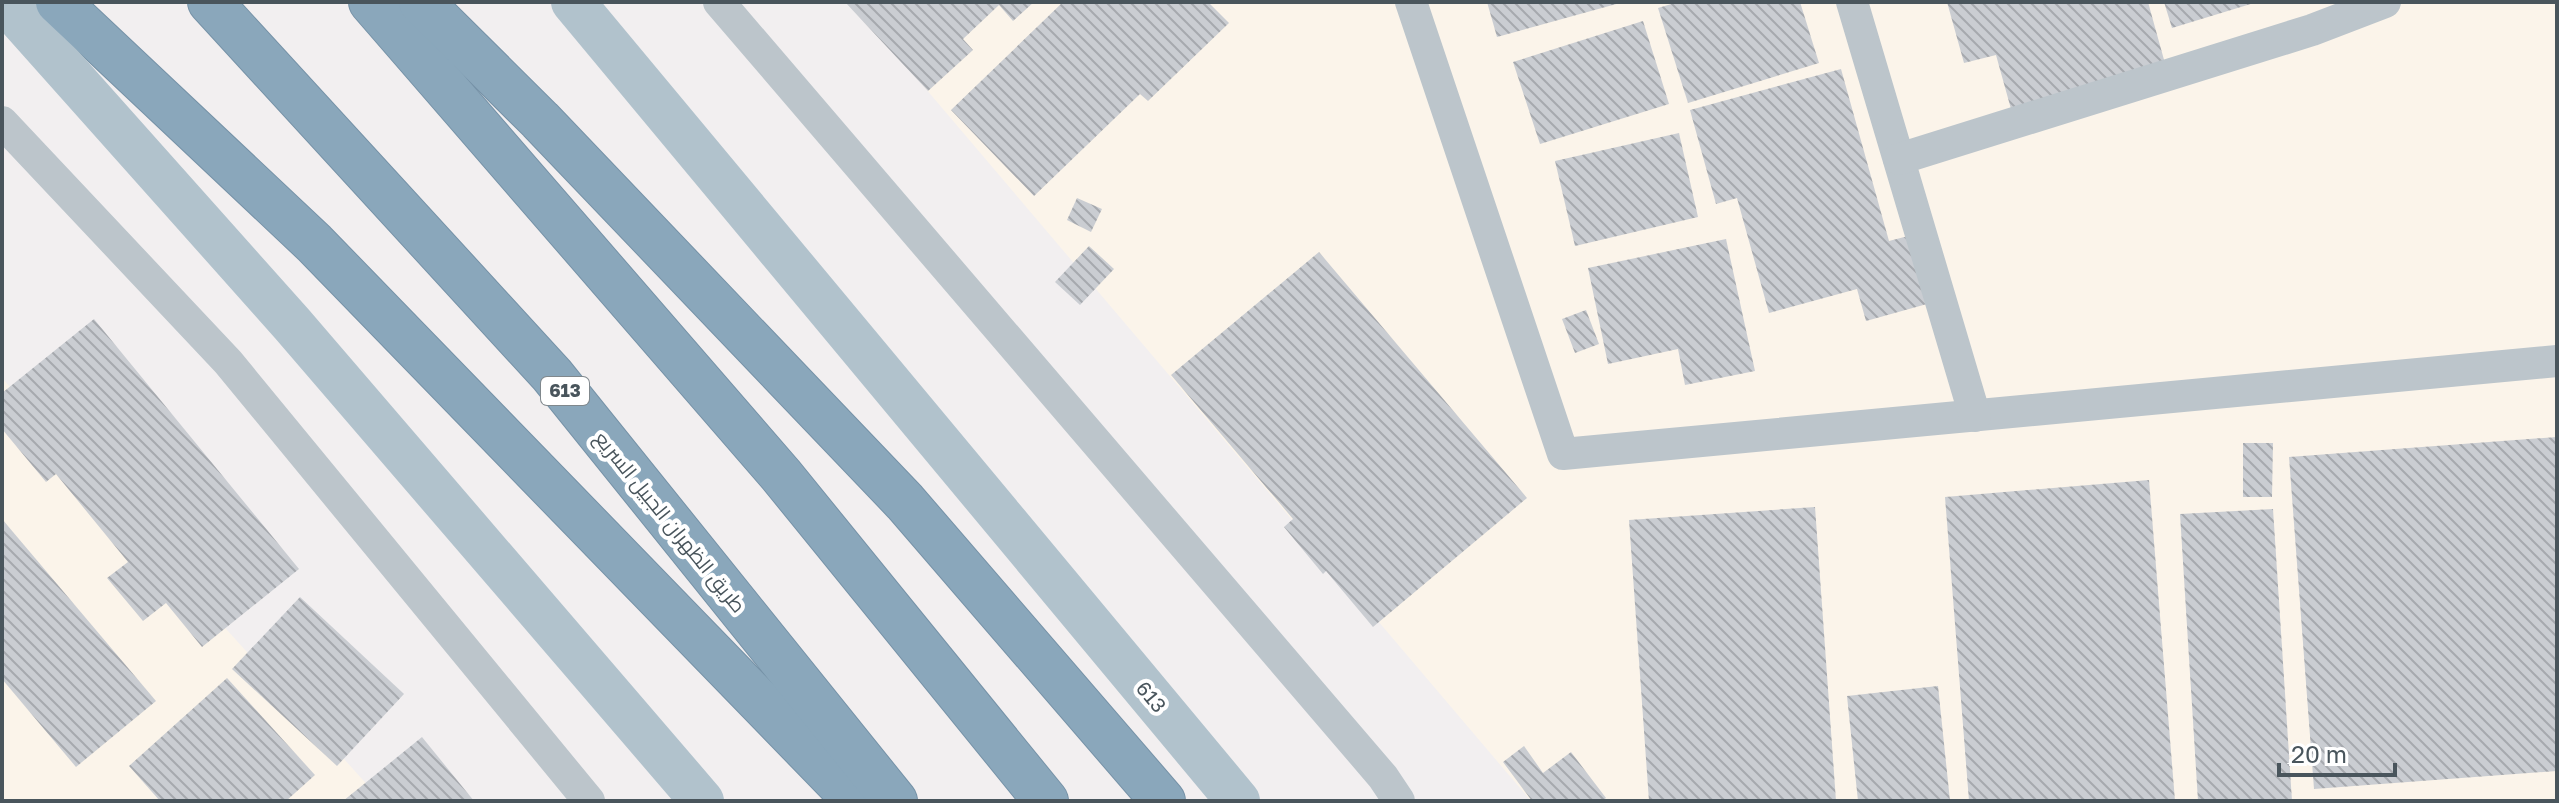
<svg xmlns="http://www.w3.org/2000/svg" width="2559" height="803" font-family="'Golos Text',Cairo,sans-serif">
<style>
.commercial{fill:#fbf4ea}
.building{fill:url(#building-back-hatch)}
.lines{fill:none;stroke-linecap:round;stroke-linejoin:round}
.highway-casing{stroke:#7692a7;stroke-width:46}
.street{stroke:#bcc5cb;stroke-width:32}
.primary{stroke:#b1c2cc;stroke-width:44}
.highway{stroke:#8aa7bb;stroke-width:44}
.labels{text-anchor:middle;stroke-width:8;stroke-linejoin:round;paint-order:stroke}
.shield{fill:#fff;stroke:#80888d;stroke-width:2}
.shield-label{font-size:18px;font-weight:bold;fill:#49555c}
.street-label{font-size:20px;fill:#49555c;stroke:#fff}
</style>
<defs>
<pattern id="building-back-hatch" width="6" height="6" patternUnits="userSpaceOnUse" patternTransform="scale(2)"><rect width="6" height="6" fill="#cacdd2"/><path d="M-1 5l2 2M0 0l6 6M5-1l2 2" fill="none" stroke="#a6a9ae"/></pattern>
</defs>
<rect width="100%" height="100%" fill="#f2eff0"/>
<!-- commercial -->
<g class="commercial">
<polygon points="852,2 2557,2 2557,801 1531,801"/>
<polygon points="2,378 102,492 382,801 2,801"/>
</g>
<!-- building -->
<g class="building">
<polygon points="845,2 1034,2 1013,21 999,5 963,39 973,50 928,91"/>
<polygon points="1063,2 1208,2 1229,23 1148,101 1140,94 1034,196 951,110"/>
<polygon points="1487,2 1620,2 1620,3 1497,37"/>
<polygon points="1678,2 1800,2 1819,63 1688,103 1658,8"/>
<polygon points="1947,2 2148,2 2166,67 2011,109 1996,55 1964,63"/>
<polygon points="2164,2 2254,2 2254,3 2172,28"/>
<polygon points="1643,21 1669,104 1540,144 1513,62"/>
<polygon points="1841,69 1889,241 1908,236 1927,304 1866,321 1857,289 1769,313 1737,198 1716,204 1690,110"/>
<polygon points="1679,133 1698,217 1575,246 1555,161"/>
<polygon points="1077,198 1102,209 1091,232 1067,220"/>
<polygon points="1726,239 1755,371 1685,385 1678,349 1608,364 1588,268"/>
<polygon points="1089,246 1114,269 1080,305 1055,282"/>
<polygon points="1319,252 1527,498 1373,627 1326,571 1323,574 1284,527 1293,519 1171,375"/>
<polygon points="1586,310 1599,344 1575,353 1562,319"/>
<polygon points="94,319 299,569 202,647 166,603 143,621 107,578 128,562 56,474 46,482 2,429 2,393"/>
<polygon points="2557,437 2557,771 2314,789 2289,457"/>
<polygon points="2243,443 2273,443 2272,497 2243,497"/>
<polygon points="2149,480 2175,801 1969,801 1945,497"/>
<polygon points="1815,507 1836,801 1649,801 1629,520"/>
<polygon points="2273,509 2292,801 2198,801 2180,514"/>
<polygon points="2,519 156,701 76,767 2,679"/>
<polygon points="300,597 404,694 337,766 232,669"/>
<polygon points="227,678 315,775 286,801 160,801 129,766"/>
<polygon points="1938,686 1950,801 1858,801 1847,696"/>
<polygon points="422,737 474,801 343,801"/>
<polygon points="1524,746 1543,773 1571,752 1606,798 1602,801 1532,801 1503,762"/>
</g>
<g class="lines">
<defs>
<g id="highway">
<polyline points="58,2 314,243 856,801"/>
<polyline points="210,2 552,375 895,801"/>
<polyline points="371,2 781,475 1046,801"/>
<polyline points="421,2 540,120 905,502 1163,801"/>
</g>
</defs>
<!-- highway casing -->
<use href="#highway" class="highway-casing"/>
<!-- street -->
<g class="street">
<polyline points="719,2 1383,777 1399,801"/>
<polyline points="1411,2 1563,454 2557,361"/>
<polyline points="1852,2 1975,416"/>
<polyline points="2,122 228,362 589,801"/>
<polyline points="1899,159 2312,30 2385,2"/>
</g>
<!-- primary -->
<g class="primary">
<polyline points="5,2 292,324 702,801"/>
<polyline points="573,2 1238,801"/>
</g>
<!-- highway -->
<use href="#highway" class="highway"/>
</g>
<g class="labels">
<!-- shield labels -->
<rect class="shield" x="541" y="377" width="48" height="28" rx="6"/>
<g class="shield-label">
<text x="565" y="397">613</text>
</g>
<!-- street labels -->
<g class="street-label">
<text transform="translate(670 522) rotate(51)" y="7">طريق الظهران الجبيل السريع</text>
<text transform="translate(1151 697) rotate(50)" y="7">613</text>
</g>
</g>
<!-- border -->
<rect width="2559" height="803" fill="none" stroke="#49555c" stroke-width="8"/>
<!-- scale -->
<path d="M2279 763v12h116v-12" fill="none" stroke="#49555c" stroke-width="4"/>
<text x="2291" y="763" font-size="24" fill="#49555c" stroke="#ffffff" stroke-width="6" paint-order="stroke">20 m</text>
</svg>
